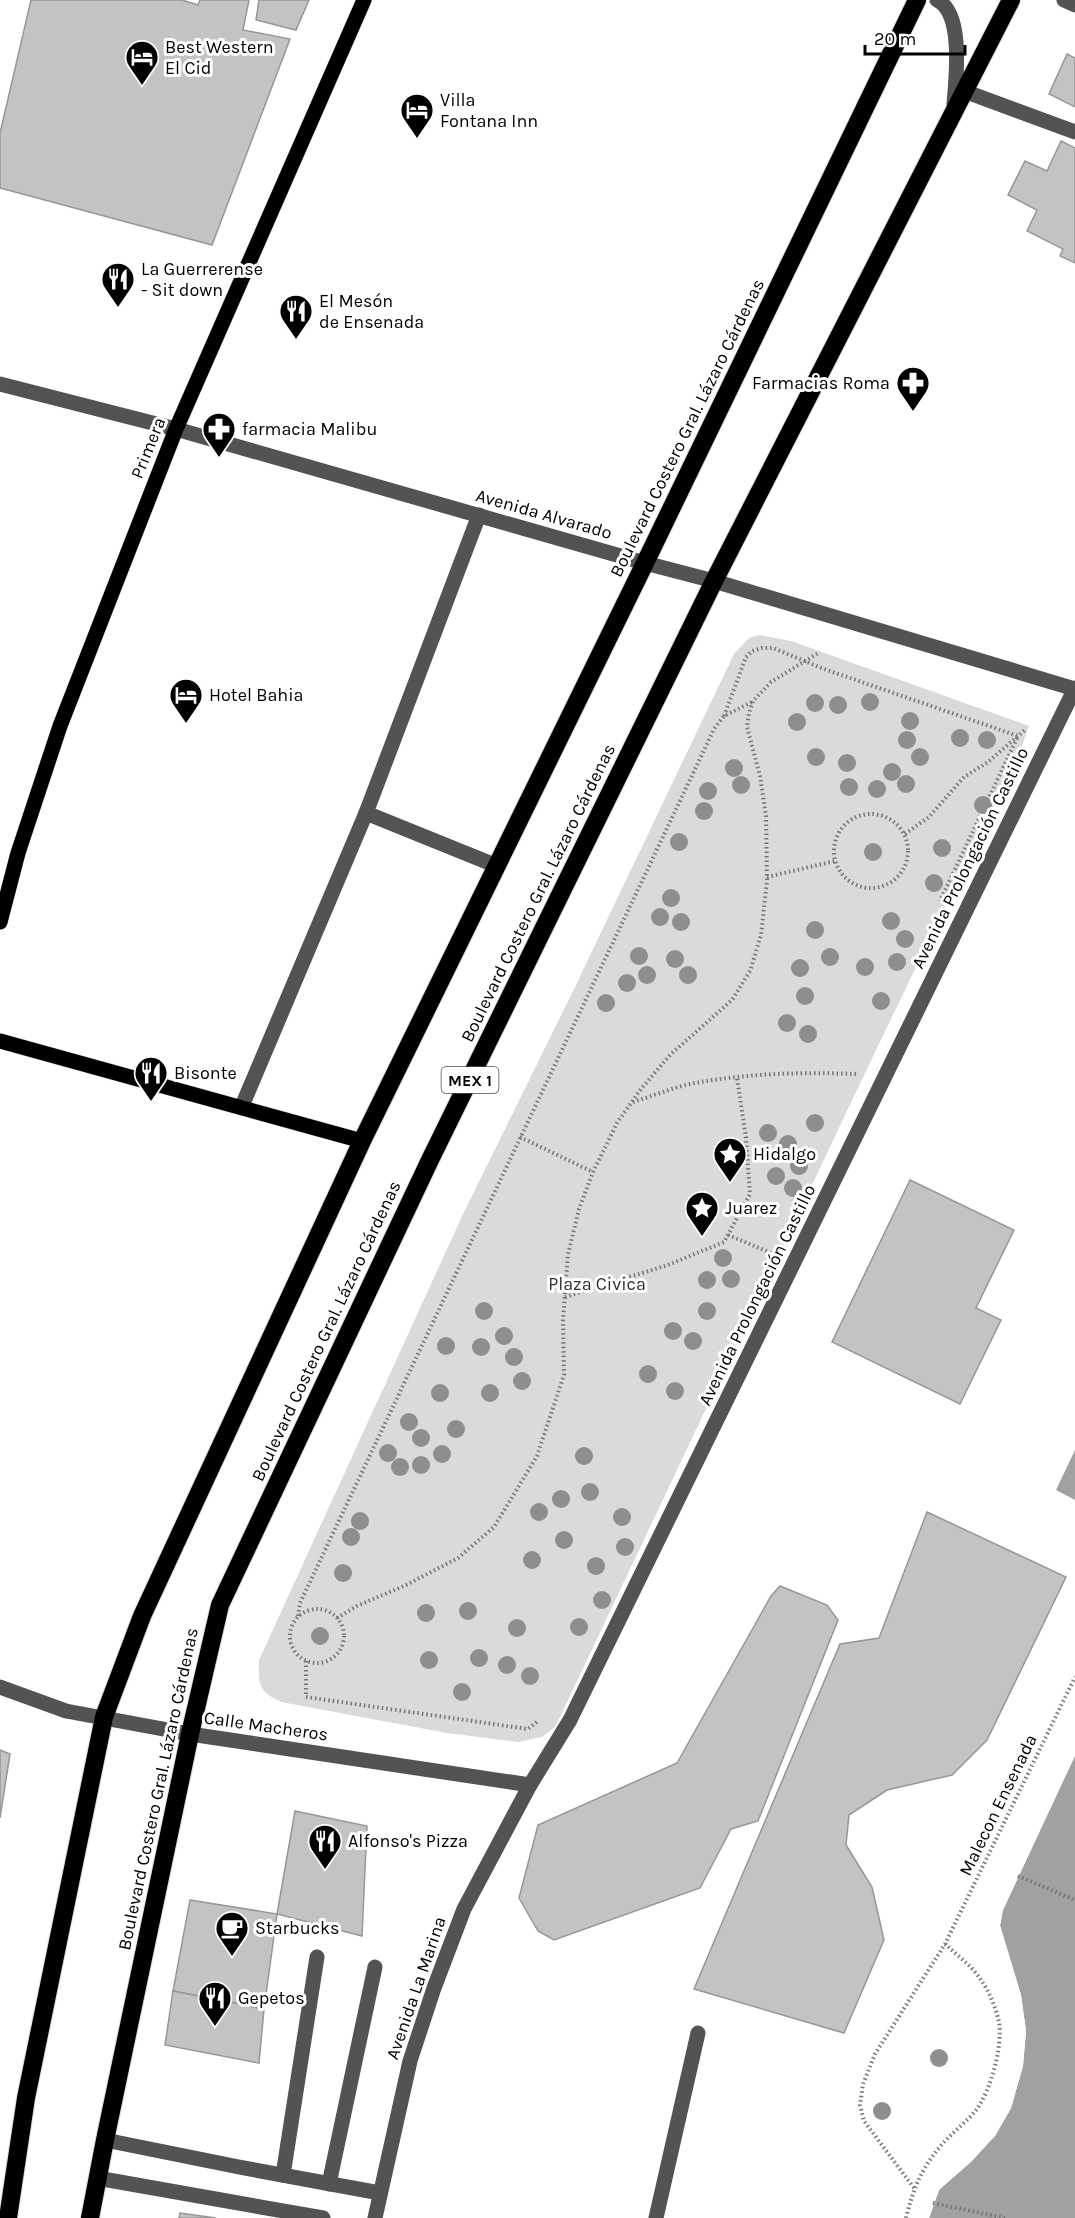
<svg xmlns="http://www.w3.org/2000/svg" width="1075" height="2218" font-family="Karla,sans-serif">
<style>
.green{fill:#dadada}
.water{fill:#a1a1a1}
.pier{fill:#fff}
.building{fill:#c3c3c3;stroke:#979797;stroke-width:1.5}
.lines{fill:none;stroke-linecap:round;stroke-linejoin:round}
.major-casing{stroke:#dbdbdb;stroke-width:16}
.highway-casing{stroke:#dbdbdb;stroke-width:20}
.path{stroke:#757575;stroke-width:4;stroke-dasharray:1.5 3;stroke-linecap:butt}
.minor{stroke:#535353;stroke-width:15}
.major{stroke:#000;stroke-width:15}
.highway{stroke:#000;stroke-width:18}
.tree{fill:#8e8e8e}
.labels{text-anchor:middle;stroke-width:6;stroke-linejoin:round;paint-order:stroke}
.shield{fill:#fff;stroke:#4c4c4c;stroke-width:1.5}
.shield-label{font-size:16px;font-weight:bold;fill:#000}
.poi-label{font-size:18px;fill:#000;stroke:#fff;text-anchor:start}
.street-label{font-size:18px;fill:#000;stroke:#fff}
.park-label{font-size:18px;fill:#313131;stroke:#fff}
</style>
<rect width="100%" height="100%" fill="#fff"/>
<!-- green -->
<path class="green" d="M 760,635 L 791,641 L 1029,726 L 1021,749 L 866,1071 L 561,1715 L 554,1728 L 542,1737 L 519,1742 L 447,1733 L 281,1702 C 258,1691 258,1684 259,1660 L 464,1212 L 574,989 L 734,654 L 749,638 Z"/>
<!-- water -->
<g class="water">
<polygon points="1075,1450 1075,1500 1056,1490"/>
<polygon points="1075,1756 1075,2218 929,2218 939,2190 995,2136 1011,2108 1023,2066 1026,2031 1021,1995 1000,1926 1003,1910"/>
</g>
<!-- pier -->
<polygon class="pier" points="1075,1753 1003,1910 1000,1925 1021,1995 1026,2031 1023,2066 1011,2108 995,2136 971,2162 939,2190 929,2218 926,2218 930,2202 937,2188 969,2160 993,2134 1009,2107 1020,2065 1023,2032 1018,1995 997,1926 1000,1909 1072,1754"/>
<!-- building -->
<g class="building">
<polygon points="31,0 182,0 198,5 200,0 249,0 243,30 290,39 212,245 0,188 0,133"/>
<polygon points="259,0 309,0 296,30 256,20"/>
<polygon points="1067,54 1075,58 1075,107 1049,94"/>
<polygon points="1061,141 1075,148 1075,263 1060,256 1063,249 1027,231 1037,210 1008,195 1025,161 1047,171"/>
<polygon points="910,1180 1014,1230 976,1308 1001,1320 960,1404 832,1342"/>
<polygon points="927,1512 1066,1577 987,1740 952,1775 887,1790 849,1815 846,1845 872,1887 884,1940 844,2033 694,1989 840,1644 879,1638"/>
<polygon points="780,1586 827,1605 838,1620 758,1821 731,1829 700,1888 554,1940 538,1931 519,1898 538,1825 677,1763 771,1596"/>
<polygon points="0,1750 10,1754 0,1818"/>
<polygon points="295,1811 367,1826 362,1936 277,1914"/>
<polygon points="190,1900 277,1914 264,2009 173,1991"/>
<polygon points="173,1991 264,2009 259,2063 165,2045"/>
<polygon points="180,2213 216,2218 179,2218"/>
</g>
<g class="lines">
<defs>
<g id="major">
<polyline points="0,922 18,853 60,726 176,429 364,0"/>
<polyline points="0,1041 362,1141"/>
</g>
<g id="highway">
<polyline points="8,2218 26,2098 104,1717 142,1616 362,1141 645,563 917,0"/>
<polyline points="90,2218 105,2140 190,1734 220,1605 429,1162 714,581 1011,0"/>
</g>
</defs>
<!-- major casing -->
<use href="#major" class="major-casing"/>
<!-- highway casing -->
<use href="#highway" class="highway-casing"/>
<!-- path -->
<g class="path">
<polyline points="724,716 746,657 752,651 762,648 773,648 824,669 1018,736 940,901"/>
<circle cx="871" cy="851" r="37"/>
<polyline points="905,834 929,817 964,777 988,762 1026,729"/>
<polyline points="767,877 835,861"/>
<path d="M 633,1102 C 653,1096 674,1087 695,1083 C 749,1073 804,1072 858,1074"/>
<polyline points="520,1137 593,1172"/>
<polyline points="728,1235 771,1253"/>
<polyline points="565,1297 668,1265 724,1242 750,1194 746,1138 737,1078"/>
<circle cx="317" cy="1636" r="27"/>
<polyline points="298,1616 300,1603 714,729 724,716 752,702"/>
<polyline points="337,1618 357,1606 406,1585 458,1558 494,1527 537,1456 564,1375 563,1321 568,1254 579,1209 593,1172 617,1123 641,1089 670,1055 732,1000 750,971 761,935 767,881 766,816 760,776 747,727 749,713 753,701 771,682 820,652"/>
<polyline points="306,1661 306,1697 528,1729 538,1721"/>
<polyline points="1018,1876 1075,1900"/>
<polyline points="914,2188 864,2121 860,2105 863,2084 875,2054 945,1944 1075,1677"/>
<polyline points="933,2203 1005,2218"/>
<path d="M 906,2218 C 913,2190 920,2171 939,2148 C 950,2134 966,2123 977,2109 C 991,2089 1003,2046 999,2022 C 996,2008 989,1991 981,1980 C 972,1966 957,1955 945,1944"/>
</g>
<!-- minor -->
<g class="minor">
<path d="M 937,0 C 964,13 956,78 954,104"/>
<polyline points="1064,0 1075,5"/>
<polyline points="964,91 1075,132"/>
<polyline points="0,384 176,429 645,563 714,581 1075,689"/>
<polyline points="479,515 366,813 497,866"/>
<polyline points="242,1106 366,813"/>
<polyline points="0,1687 66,1711 190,1734 530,1785"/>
<polyline points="105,2140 239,2167 380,2193"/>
<polyline points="283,2175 317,1957"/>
<polyline points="97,2178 323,2218"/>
<polyline points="329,2184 375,1967"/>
<polyline points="375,2218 410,2061 434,1988 464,1909 530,1785 570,1720 1075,688"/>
<polyline points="656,2218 698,2033"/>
</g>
<!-- major -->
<use href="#major" class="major"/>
<!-- highway -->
<use href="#highway" class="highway"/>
</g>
<!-- trees -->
<g class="tree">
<circle cx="870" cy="702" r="9"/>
<circle cx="815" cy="703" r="9"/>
<circle cx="838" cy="705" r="9"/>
<circle cx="910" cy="721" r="9"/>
<circle cx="797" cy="722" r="9"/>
<circle cx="960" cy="738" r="9"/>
<circle cx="907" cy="740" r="9"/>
<circle cx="987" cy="740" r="9"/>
<circle cx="816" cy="757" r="9"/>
<circle cx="920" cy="757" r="9"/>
<circle cx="847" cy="763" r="9"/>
<circle cx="734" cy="768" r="9"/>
<circle cx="892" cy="772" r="9"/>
<circle cx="906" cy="784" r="9"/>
<circle cx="741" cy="785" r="9"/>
<circle cx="849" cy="787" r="9"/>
<circle cx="877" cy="789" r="9"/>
<circle cx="708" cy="791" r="9"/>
<circle cx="983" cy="805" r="9"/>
<circle cx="704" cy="811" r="9"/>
<circle cx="679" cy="842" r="9"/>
<circle cx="942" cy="848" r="9"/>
<circle cx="873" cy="852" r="9"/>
<circle cx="934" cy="883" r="9"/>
<circle cx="671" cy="898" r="9"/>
<circle cx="660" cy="917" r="9"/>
<circle cx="891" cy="921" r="9"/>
<circle cx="681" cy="922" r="9"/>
<circle cx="815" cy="930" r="9"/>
<circle cx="905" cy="939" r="9"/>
<circle cx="639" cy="956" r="9"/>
<circle cx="830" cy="957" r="9"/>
<circle cx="675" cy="959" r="9"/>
<circle cx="897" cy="962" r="9"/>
<circle cx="865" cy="967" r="9"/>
<circle cx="800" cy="968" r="9"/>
<circle cx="647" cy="975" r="9"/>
<circle cx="688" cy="975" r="9"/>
<circle cx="627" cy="983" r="9"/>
<circle cx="805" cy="996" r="9"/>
<circle cx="881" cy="1001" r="9"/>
<circle cx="606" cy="1003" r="9"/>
<circle cx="787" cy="1023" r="9"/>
<circle cx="808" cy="1034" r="9"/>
<circle cx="815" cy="1123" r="9"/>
<circle cx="768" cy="1133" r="9"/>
<circle cx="788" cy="1144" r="9"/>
<circle cx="799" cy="1166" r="9"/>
<circle cx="776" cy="1176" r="9"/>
<circle cx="793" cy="1188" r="9"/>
<circle cx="723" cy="1258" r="9"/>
<circle cx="731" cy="1279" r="9"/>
<circle cx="707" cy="1280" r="9"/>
<circle cx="484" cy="1311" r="9"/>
<circle cx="707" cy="1311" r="9"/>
<circle cx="673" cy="1331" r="9"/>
<circle cx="504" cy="1336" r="9"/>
<circle cx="693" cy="1341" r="9"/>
<circle cx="446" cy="1346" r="9"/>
<circle cx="481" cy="1347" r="9"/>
<circle cx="514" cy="1357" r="9"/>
<circle cx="648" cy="1374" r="9"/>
<circle cx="522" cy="1381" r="9"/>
<circle cx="675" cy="1391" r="9"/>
<circle cx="440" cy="1393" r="9"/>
<circle cx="490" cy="1393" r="9"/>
<circle cx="409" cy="1422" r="9"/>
<circle cx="456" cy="1429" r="9"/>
<circle cx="421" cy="1438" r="9"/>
<circle cx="388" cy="1453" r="9"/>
<circle cx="442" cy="1454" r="9"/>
<circle cx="584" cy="1456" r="9"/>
<circle cx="421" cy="1465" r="9"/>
<circle cx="400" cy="1467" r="9"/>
<circle cx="590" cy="1492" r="9"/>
<circle cx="561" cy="1499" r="9"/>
<circle cx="539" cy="1512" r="9"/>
<circle cx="622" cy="1517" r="9"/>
<circle cx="360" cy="1521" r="9"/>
<circle cx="351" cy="1537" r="9"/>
<circle cx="564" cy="1540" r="9"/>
<circle cx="625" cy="1547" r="9"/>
<circle cx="532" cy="1560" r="9"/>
<circle cx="596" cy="1566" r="9"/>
<circle cx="343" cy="1573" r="9"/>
<circle cx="602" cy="1600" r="9"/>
<circle cx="468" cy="1611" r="9"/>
<circle cx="426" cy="1613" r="9"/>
<circle cx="579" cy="1627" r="9"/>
<circle cx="517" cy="1628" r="9"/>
<circle cx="320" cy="1636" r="9"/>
<circle cx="479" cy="1658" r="9"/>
<circle cx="429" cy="1660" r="9"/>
<circle cx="507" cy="1665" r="9"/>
<circle cx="530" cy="1676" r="9"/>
<circle cx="462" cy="1692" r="9"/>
<circle cx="939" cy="2058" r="9"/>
<circle cx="882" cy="2111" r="9"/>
</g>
<!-- icons -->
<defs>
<symbol id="hotel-pin" viewBox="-11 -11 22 30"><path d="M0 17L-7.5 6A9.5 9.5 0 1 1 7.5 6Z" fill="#000" stroke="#fff"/><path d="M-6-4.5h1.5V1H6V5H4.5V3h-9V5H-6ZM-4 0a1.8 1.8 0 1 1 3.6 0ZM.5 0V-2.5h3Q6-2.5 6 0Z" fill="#fff"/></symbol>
<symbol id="restaurant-pin" viewBox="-11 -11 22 30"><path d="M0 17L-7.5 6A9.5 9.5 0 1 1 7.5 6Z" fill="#000" stroke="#fff"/><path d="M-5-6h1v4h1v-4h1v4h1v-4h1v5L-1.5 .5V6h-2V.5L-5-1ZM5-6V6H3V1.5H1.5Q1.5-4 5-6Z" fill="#fff"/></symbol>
<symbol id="pharmacy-pin" viewBox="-11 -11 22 30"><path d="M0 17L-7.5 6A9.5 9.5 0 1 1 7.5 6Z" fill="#000" stroke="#fff"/><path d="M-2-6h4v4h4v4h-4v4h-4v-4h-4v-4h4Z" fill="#fff"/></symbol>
<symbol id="sight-pin" viewBox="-11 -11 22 30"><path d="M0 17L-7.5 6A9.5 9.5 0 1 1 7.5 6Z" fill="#000" stroke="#fff"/><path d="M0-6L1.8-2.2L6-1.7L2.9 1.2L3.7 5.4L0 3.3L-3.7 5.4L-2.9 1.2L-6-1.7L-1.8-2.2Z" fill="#fff"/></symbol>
<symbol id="cafe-pin" viewBox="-11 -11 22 30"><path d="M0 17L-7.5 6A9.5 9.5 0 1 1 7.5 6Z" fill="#000" stroke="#fff"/><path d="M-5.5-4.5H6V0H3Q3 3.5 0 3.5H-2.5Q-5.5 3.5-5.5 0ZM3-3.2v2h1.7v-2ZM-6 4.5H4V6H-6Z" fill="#fff"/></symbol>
</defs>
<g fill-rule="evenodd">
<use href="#hotel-pin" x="123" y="38" width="38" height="52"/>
<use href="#hotel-pin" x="398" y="91" width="38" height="52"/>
<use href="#restaurant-pin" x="99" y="260" width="38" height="52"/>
<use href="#restaurant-pin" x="277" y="292" width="38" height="52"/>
<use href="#pharmacy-pin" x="894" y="364" width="38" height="52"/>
<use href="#pharmacy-pin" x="200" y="410" width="38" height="52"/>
<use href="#hotel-pin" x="167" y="676" width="38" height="52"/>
<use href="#restaurant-pin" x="132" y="1054" width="38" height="52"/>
<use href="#sight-pin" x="711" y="1135" width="38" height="52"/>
<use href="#sight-pin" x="683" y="1189" width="38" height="52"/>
<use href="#restaurant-pin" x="306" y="1822" width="38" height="52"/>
<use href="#cafe-pin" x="213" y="1909" width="38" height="52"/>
<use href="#restaurant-pin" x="196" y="1979" width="38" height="52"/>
</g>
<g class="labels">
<!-- shield labels -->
<rect class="shield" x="441.5" y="1067" width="57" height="26" rx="4.5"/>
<g class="shield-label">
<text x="470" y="1086">MEX 1</text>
</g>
<!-- poi labels -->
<g class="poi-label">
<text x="165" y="53">Best Western<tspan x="165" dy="21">El Cid</tspan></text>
<text x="440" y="106">Villa<tspan x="440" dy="21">Fontana Inn</tspan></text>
<text x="141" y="275">La Guerrerense<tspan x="141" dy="21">- Sit down</tspan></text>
<text x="319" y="307">El Mesón<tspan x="319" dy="21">de Ensenada</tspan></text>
<text x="890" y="389" text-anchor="end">Farmacias Roma</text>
<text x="242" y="435">farmacia Malibu</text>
<text x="209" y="701">Hotel Bahia</text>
<text x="174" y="1079">Bisonte</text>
<text x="753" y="1160">Hidalgo</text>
<text x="725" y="1214">Juarez</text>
<text x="348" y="1847">Alfonso's Pizza</text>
<text x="255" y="1934">Starbucks</text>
<text x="238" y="2004">Gepetos</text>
</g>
<!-- street labels -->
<g class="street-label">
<text transform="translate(687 428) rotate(-64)" y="6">Boulevard Costero Gral. Lázaro Cárdenas</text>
<text transform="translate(148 448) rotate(-68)" y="6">Primera</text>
<text transform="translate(544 514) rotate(16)" y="6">Avenida Alvarado</text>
<text transform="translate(970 858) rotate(-64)" y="6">Avenida Prolongación Castillo</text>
<text transform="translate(538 893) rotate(-64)" y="6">Boulevard Costero Gral. Lázaro Cárdenas</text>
<text transform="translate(757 1295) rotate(-64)" y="6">Avenida Prolongación Castillo</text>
<text transform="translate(326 1331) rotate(-65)" y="6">Boulevard Costero Gral. Lázaro Cárdenas</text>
<text transform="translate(266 1726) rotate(8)" y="6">Calle Macheros</text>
<text transform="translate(158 1789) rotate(-78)" y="6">Boulevard Costero Gral. Lázaro Cárdenas</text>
<text transform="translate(998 1805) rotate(-64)" y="6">Malecon Ensenada</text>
<text transform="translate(416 1988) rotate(-71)" y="6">Avenida La Marina</text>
</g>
<!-- park labels -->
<g class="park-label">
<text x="597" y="1290">Plaza Civica</text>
</g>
</g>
<!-- scale -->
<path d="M865 45v9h100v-9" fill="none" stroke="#000000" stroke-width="3"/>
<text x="874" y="45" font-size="18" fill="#000000" stroke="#ffffff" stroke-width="4.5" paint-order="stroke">20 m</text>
</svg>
